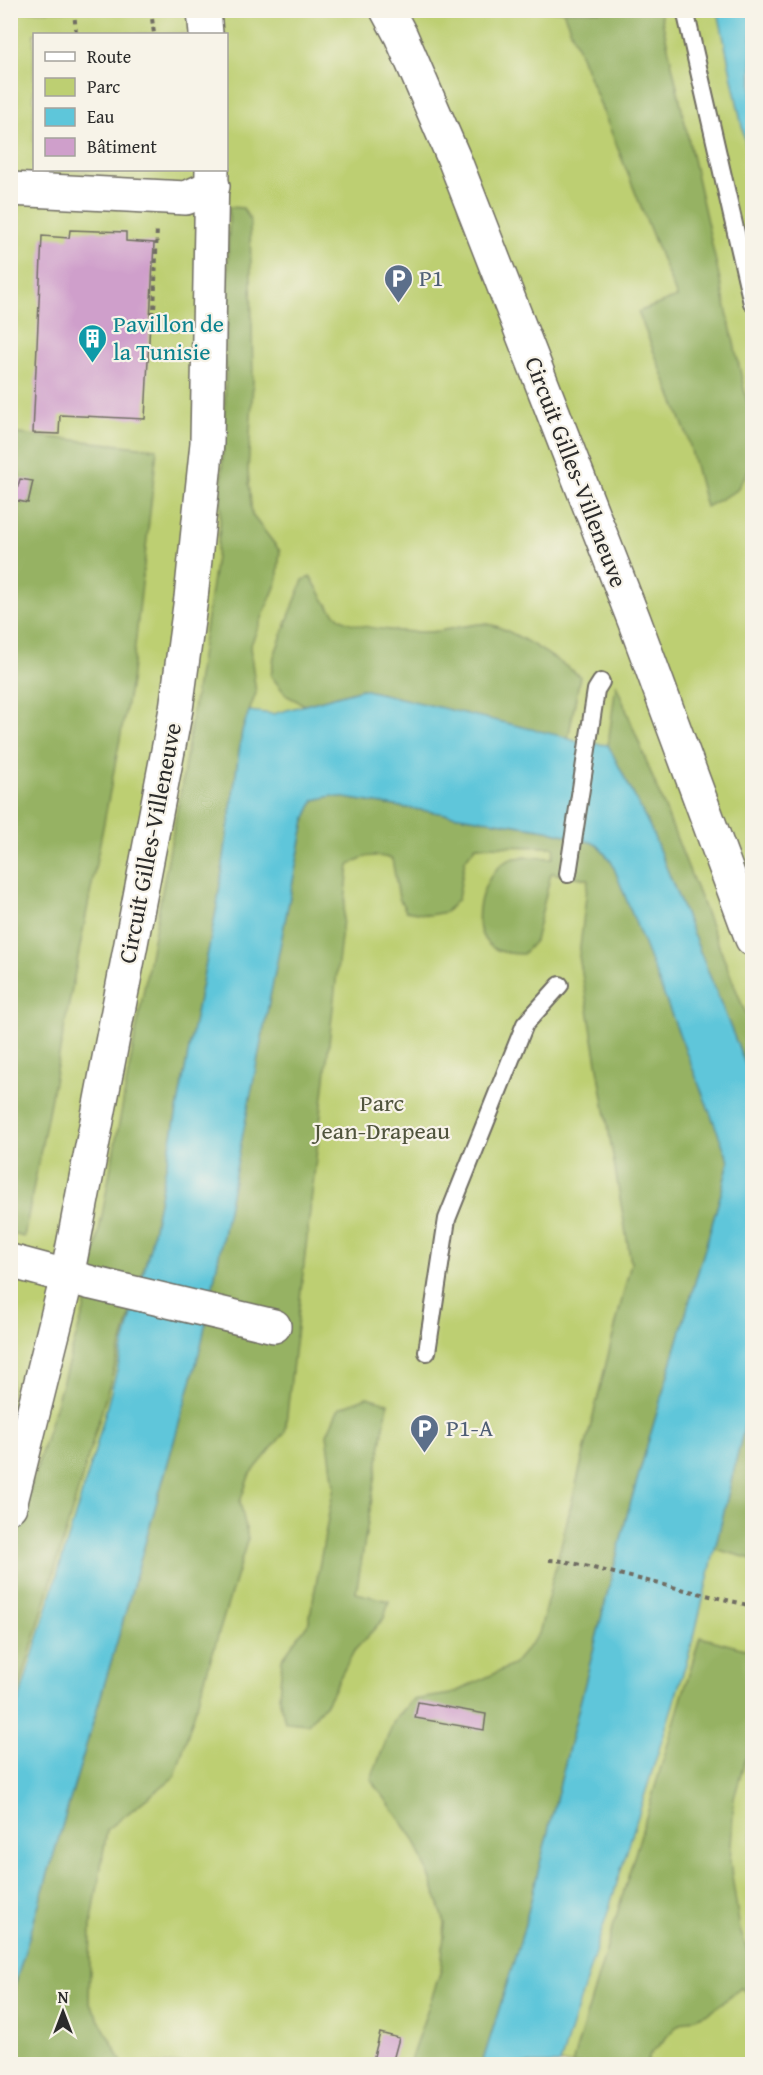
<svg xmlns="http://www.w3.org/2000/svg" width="763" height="2075" font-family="'Gentium Book Plus',serif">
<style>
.green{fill:#bdcf72;stroke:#747d4e;stroke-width:1.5;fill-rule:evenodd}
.forest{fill:#96b264;stroke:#606e48;stroke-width:1.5}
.water{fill:#5ec6da;stroke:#447882;stroke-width:1.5}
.building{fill:#cf9fcb}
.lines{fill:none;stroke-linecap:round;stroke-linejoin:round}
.lane-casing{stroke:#706d64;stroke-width:20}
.street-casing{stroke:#706d64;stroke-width:36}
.path{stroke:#706d64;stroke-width:4;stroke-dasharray:4.5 4.5;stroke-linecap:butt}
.lane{stroke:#fff;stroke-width:16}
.street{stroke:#fff;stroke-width:33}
.labels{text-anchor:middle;stroke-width:4.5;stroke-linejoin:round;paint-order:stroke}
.service-label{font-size:24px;fill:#4e5e75;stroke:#f7f3e8;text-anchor:start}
.culture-label{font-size:24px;fill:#0d838f;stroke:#f7f3e8;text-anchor:start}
.street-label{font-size:24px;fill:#2b2b2b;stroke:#f7f3e8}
.park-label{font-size:24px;fill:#50543d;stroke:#f7f3e8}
</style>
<rect width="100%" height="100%" fill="#f7f3e8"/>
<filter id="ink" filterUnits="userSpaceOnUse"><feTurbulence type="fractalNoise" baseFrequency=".0167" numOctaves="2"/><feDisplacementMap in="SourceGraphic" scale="12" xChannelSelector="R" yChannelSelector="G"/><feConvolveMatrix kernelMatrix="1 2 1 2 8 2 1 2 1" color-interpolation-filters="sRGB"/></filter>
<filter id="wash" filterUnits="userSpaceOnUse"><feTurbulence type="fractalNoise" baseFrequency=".008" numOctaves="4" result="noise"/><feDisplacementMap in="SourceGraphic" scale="24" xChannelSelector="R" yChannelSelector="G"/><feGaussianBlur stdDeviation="1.35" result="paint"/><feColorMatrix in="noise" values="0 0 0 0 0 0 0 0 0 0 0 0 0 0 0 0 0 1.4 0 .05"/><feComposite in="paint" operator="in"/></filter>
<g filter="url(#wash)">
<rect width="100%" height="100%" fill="#f1e7ce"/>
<!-- green -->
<path class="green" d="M 11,11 L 752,11 L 752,2064 L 11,2064 ZM 34,34 L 226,34 L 226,170 L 34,170 Z"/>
<!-- forest -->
<g class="forest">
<polygon points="563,11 660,11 752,424 752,464 736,491 706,507 687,435 638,312 677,297"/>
<polygon points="229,207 243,208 250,219 253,382 248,471 252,515 280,551 277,582 250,647 256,693 242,731 217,906 150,1248 11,1717 11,1554 85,1307 182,784 215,564 220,527 226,368"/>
<polygon points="10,433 157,449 131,682 24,1237 10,1233"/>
<path d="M 311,577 C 319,591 327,608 340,618 C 354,629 420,634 439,631 C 450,629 479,622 488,624 C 513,629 558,661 580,676 L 568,739 L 362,689 L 305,705 L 287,696 L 271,676 L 274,656 L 303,580 Z"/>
<polygon points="616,684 752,1030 752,1081 650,827 608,745"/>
<path d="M 332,796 L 547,830 L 597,844 L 612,862 L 719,1134 L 729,1161 L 722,1190 L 627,1515 L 523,1932 L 482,2064 L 409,2064 L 441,1970 L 445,1923 L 431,1880 L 414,1839 L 371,1779 L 394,1721 L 412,1700 L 451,1694 L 513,1665 L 539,1634 L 631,1263 L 579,956 L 588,879 L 551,873 L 535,941 L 523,954 C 511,954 497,953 488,944 C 466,922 485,864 515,858 C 527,856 541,858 553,858 L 554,847 L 476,846 L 465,860 L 458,899 L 446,912 L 429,915 L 406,911 L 399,898 L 392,859 C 376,854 361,855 349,866 L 285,1432 L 249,1476 L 240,1502 L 248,1538 L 175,1776 L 107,1830 L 91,1927 L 89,2001 L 121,2060 L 122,2064 L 11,2064 L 11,1998 L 119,1635 L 201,1346 L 305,820 L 314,800 Z"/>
<polygon points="752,1394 752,1559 715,1549"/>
<polygon points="367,1397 388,1403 356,1593 389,1601 384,1618 354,1651 327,1702 308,1724 285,1722 279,1697 282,1659 309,1622 334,1486 327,1434 339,1408"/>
<polygon points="700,1637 752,1651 752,1737 734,1798 730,1862 740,1930 752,1963 752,1997 741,1988 710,2012 678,2025 650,2055 647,2064 572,2064"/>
</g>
<!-- water -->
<g class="water">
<polygon points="718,11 752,11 752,175"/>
<polygon points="362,689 561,736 578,742 608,745 650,827 752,1081 752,1394 693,1641 560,2064 482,2064 523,1932 627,1515 722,1190 729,1161 612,863 597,844 547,830 332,796 314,800 305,820 201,1346 119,1635 11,1998 11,1726 94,1454 150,1248 217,906 242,731 249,711 273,714"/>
</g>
<g id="blocks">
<!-- building -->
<g class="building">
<polygon points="70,230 126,232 126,241 154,243 145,419 60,415 59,434 33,433 42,236 69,238"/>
<polygon points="20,479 33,481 28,503 14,500"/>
<polygon points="418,1702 486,1714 484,1730 415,1718"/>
<polygon points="380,2033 399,2038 392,2064 372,2064"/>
</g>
</g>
</g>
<g filter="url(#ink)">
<use href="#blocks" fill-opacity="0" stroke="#706d64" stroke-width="1.5"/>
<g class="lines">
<defs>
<g id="lane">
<polyline points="685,10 752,303"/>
<polyline points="568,874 596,690 601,682"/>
<polyline points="427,1352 447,1219 525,1024 560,985"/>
</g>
<g id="street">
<polyline points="204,10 206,34"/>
<polyline points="387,10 401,36 455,161 634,620 752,939"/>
<polyline points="10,189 186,198 213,186"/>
<polyline points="10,1261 92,1283 274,1326"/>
<polyline points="10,1506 67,1277 176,709 191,598 207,443 212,170"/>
</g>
</defs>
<!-- lane casing -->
<use href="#lane" class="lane-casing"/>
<!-- street casing -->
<use href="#street" class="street-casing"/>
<!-- path -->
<g class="path">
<polyline points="74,10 76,34"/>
<polyline points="151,10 154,34"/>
<polyline points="150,313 154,313 157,227"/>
<polyline points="549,1560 564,1561 752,1606"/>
</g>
<!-- lane -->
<use href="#lane" class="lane"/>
<!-- street -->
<use href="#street" class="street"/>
</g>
</g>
<!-- icons -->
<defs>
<symbol id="parking-pin" viewBox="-11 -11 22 30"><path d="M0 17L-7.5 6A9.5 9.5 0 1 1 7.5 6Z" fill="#5c6f8a" stroke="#f7f3e8"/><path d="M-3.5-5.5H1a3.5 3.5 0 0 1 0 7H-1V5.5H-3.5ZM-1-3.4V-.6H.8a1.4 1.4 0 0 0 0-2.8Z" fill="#fff"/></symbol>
<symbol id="building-pin" viewBox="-11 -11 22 30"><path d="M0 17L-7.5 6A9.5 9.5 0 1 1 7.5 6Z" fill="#0f9aa8" stroke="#f7f3e8"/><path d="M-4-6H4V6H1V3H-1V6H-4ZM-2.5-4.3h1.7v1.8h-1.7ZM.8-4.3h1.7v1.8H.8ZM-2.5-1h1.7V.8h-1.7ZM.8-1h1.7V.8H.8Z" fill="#fff"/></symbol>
</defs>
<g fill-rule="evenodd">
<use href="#parking-pin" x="382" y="262" width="33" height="45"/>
<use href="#building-pin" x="76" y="322" width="33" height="45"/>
<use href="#parking-pin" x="408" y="1412" width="33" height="45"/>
</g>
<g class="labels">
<!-- service labels -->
<g class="service-label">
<text x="419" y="286">P1</text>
<text x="446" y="1436">P1-A</text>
</g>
<!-- culture labels -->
<g class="culture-label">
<text x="113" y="332">Pavillon de<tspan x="113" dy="28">la Tunisie</tspan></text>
</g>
<!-- street labels -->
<g class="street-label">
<text transform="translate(576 472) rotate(69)" y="8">Circuit Gilles-Villeneuve</text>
<text transform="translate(150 843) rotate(-79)" y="8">Circuit Gilles-Villeneuve</text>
</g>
<!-- park labels -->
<g class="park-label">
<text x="382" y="1111">Parc<tspan x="382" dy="28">Jean-Drapeau</tspan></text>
</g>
</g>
<!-- margin -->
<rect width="763" height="2075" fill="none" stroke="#f7f3e8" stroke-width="36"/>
<!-- legend -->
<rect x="33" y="33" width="195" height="138" fill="#f7f3e8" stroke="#a5a39c" stroke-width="1.5"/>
<rect x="45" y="52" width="30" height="9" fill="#ffffff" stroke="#a5a39c" stroke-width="1.5"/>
<text x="87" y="63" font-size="18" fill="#2b2b2b">Route</text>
<rect x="45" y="78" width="30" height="18" fill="#bdcf72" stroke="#a5a39c" stroke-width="1.5"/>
<text x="87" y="93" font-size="18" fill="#2b2b2b">Parc</text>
<rect x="45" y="108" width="30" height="18" fill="#5ec6da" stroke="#a5a39c" stroke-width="1.5"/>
<text x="87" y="123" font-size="18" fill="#2b2b2b">Eau</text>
<rect x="45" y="138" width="30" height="18" fill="#cf9fcb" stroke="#a5a39c" stroke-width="1.5"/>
<text x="87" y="153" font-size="18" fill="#2b2b2b">Bâtiment</text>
<!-- north arrow -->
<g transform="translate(63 2012)" stroke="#f7f3e8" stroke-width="4.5" paint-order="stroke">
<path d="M0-4.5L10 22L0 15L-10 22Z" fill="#2b2b2b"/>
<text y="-9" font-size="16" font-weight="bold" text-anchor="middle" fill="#2b2b2b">N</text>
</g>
</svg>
